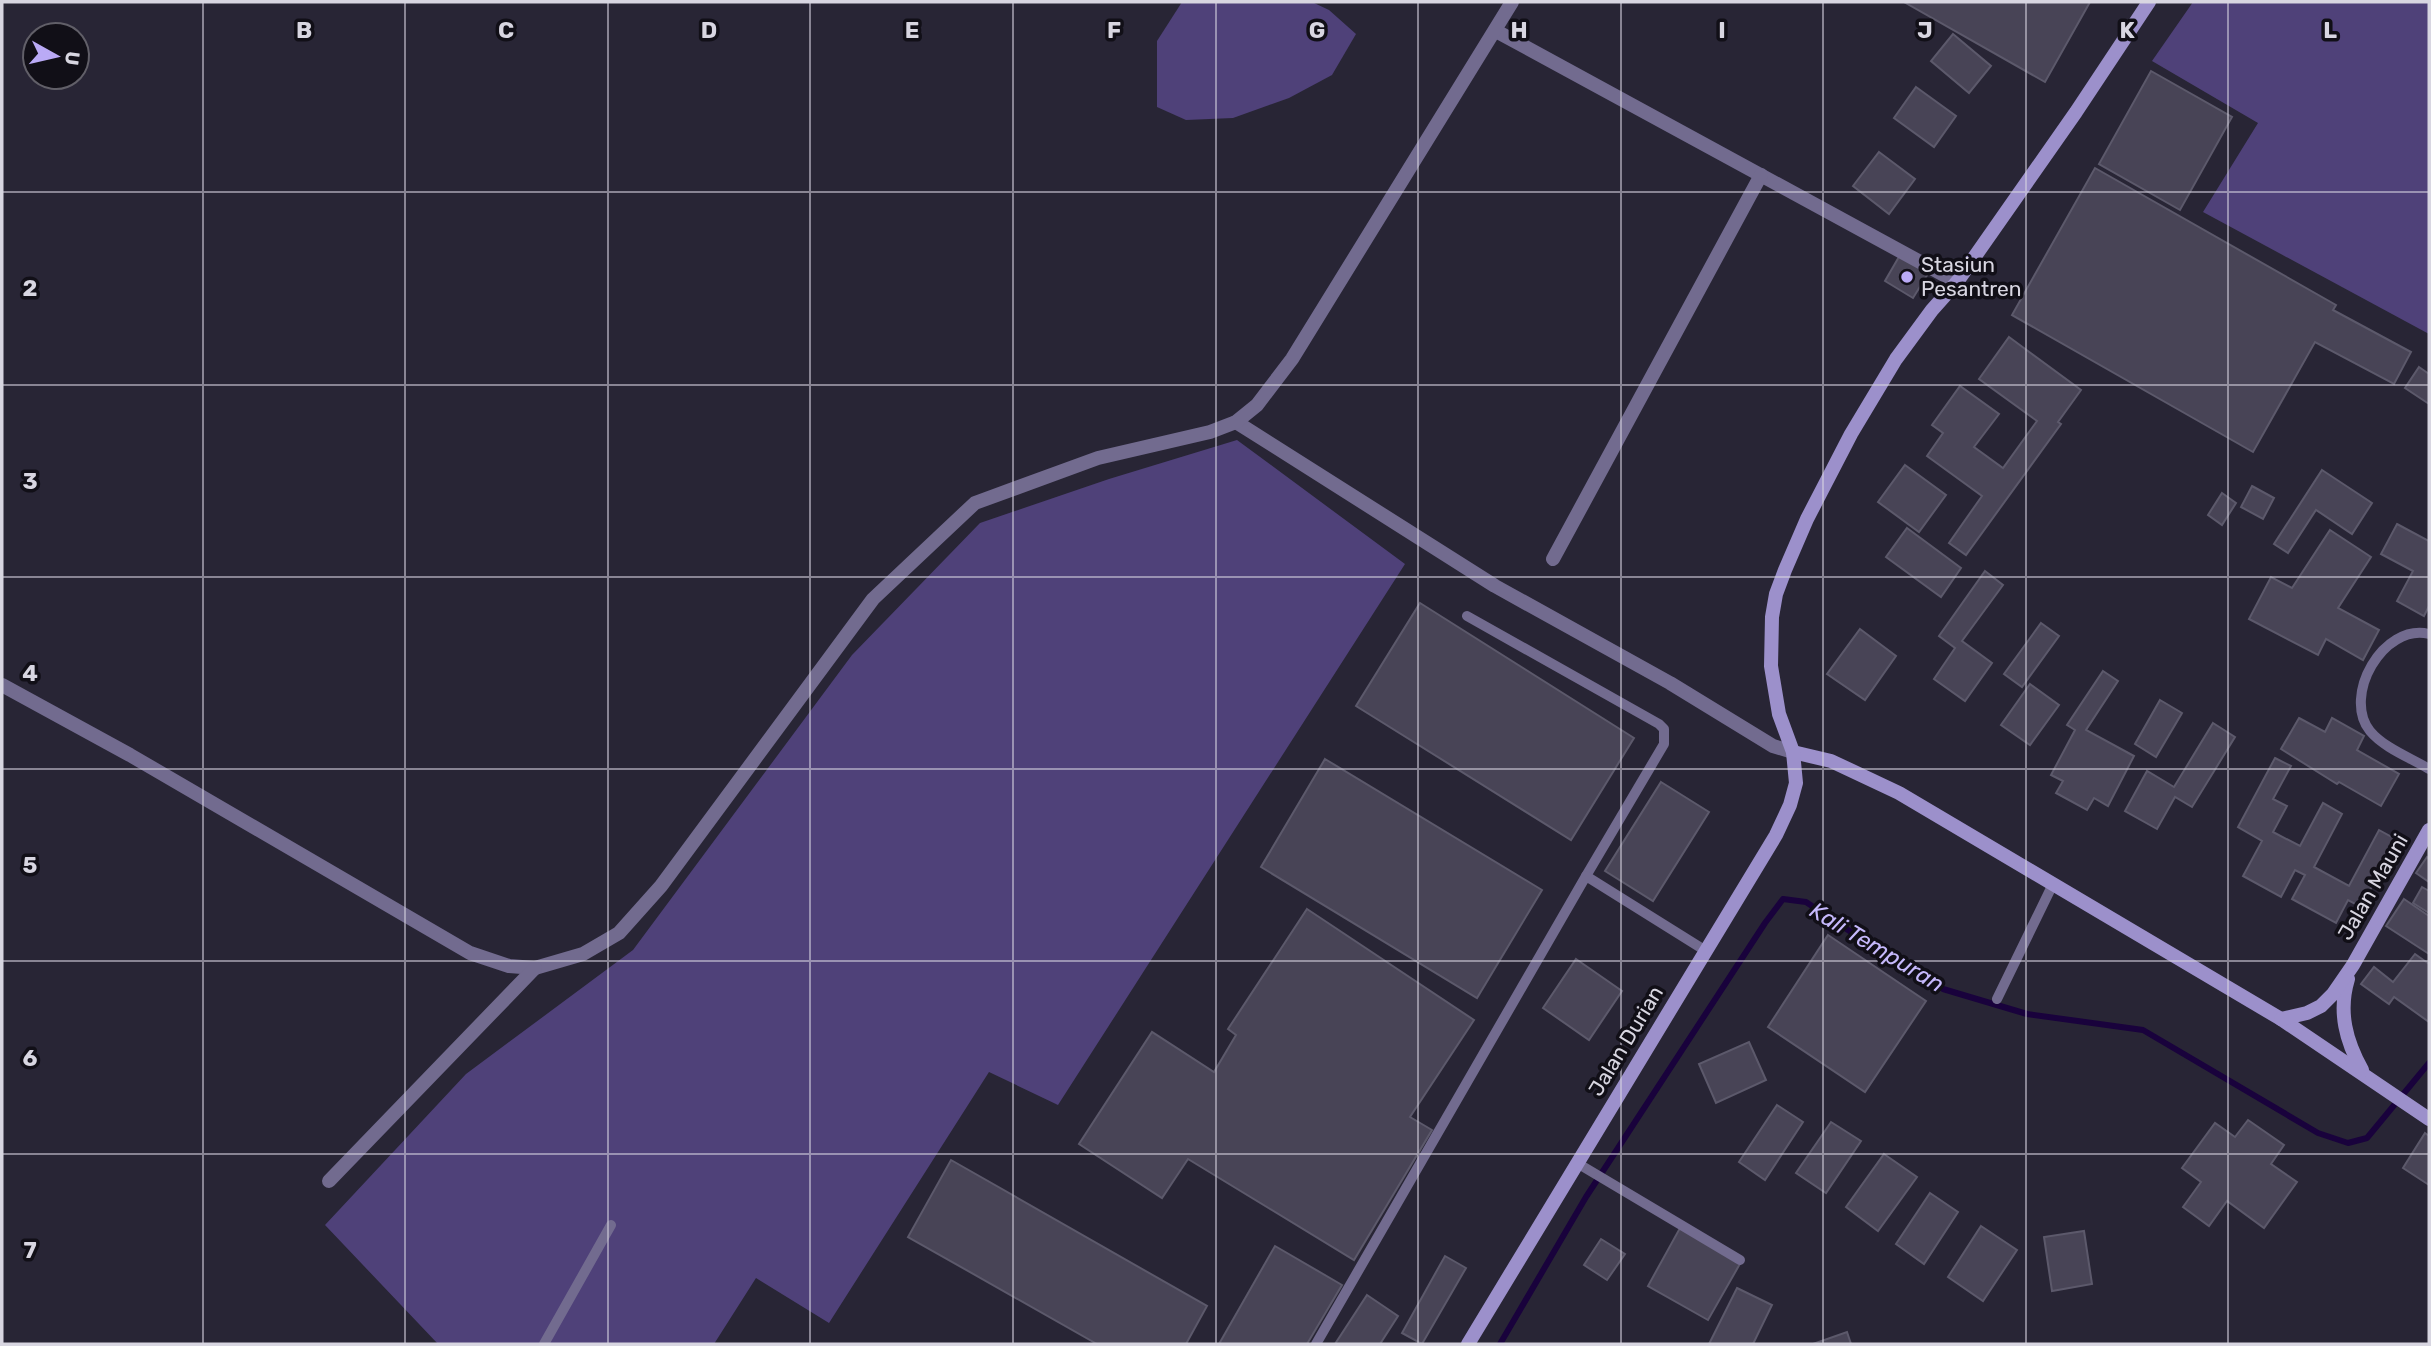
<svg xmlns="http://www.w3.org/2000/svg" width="2431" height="1346" font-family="Rubik,sans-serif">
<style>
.green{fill:#4f4179}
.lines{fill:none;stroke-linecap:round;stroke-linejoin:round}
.stream{stroke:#19023c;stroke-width:6}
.building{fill:#484456;stroke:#5c596b;stroke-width:2}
.service{stroke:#726b8f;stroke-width:10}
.minor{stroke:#726b8f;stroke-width:14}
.secondary{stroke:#9c90cb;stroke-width:14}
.grid{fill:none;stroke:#d8d6e1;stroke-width:2;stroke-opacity:0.55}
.poi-dot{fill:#baaaf6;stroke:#110f17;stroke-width:2.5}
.labels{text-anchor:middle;stroke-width:7;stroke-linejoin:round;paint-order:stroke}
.poi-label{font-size:21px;fill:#d8d6e1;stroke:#110f17;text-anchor:start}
.street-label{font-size:21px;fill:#d8d6e1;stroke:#110f17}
.water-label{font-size:23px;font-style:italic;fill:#c6b9fc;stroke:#110f17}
.grid-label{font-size:23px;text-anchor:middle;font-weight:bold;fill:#d8d6e1;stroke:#110f17;stroke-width:7;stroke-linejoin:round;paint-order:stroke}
</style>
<rect width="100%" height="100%" fill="#282535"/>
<!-- green -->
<g class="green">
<polygon points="1182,2 1312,2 1329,10 1356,34 1332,75 1289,98 1233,118 1186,120 1157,107 1157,41"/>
<polygon points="2193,2 2429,2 2429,334 2203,212 2258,123 2152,61"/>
<polygon points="1237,440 1405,564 1058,1105 989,1072 829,1323 756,1278 714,1344 438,1344 325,1225 466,1074 633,950 852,655 980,523 1109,479"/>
</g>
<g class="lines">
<!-- stream -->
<polyline class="stream" points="1500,1344 1586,1197 1765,923 1783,899 1806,902 1881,952 1943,989 2027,1014 2143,1030 2318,1133 2348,1143 2367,1138 2429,1063"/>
</g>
<!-- building -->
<g class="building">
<polygon points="1904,2 2090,2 2045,82"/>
<polygon points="1953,34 1991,66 1969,93 1931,61"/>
<polygon points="2151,71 2232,117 2180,210 2099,164"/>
<polygon points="1916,87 1956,116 1934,147 1894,118"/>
<polygon points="1879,152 1915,179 1889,214 1853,186"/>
<polygon points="2095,168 2336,305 2333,310 2411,352 2394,384 2315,342 2253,452 2012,315"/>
<polygon points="1900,255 1929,272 1913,298 1885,281"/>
<polygon points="2009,337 2081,390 2058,422 2061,424 1966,555 1949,543 1982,496 1927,456 1943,433 1932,425 1960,386 1999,414 1974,447 2003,468 2037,421 1979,379"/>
<polygon points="2419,367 2429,374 2429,404 2405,388"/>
<polygon points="1905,465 1946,495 1919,532 1878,502"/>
<polygon points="2322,470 2372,503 2352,534 2316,510 2288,553 2274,544"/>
<polygon points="2252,486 2274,498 2263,519 2241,507"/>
<polygon points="2222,493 2236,503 2222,525 2208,515"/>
<polygon points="2397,524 2429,541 2429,606 2424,616 2397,601 2413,571 2381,554"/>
<polygon points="1907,528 1961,568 1941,597 1886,557"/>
<polygon points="2330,530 2371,557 2338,608 2379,630 2363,660 2326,639 2318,655 2249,619 2271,577 2292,588"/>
<polygon points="1985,571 2003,585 1962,641 1992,663 1965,701 1934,679 1955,648 1939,636"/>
<polygon points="1420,603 1634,738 1571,840 1356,706"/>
<polygon points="2041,623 2059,636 2022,687 2004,674"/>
<polygon points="1860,629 1896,656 1865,700 1827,674"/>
<polygon points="2103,671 2118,681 2086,730 2134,756 2108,806 2094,798 2087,810 2056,793 2063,781 2051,775 2075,730 2067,725"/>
<polygon points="2030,684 2059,705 2030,745 2001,725"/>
<polygon points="2160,700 2182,713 2156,757 2135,744"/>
<polygon points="2299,718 2325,732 2332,718 2364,736 2357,750 2399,774 2381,806 2339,782 2337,784 2281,749"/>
<polygon points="2213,723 2235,737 2192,807 2175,797 2157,829 2125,811 2147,771 2174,787"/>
<polygon points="2275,758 2291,766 2273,799 2287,806 2273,832 2300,846 2323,803 2342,814 2314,867 2349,886 2379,830 2397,840 2361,907 2348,900 2336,923 2292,899 2305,875 2295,870 2281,897 2243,876 2262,841 2238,827"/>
<polygon points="1325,759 1542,890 1477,998 1261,867"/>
<polygon points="1661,782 1709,812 1653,901 1605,871"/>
<polygon points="2427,857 2429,859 2429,882 2416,873"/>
<polygon points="2422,887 2429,891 2429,913 2413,903"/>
<polygon points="2404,899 2429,916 2429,954 2386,926"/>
<polygon points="1307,909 1474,1020 1410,1117 1432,1130 1354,1260 1188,1159 1162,1198 1079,1144 1152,1032 1214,1072 1236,1035 1228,1029"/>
<polygon points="1828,935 1926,1001 1865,1092 1768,1027"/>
<polygon points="2415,954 2429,964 2429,1022 2394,997 2389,1004 2361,984 2374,967 2393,982"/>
<polygon points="1576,959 1622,991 1589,1040 1543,1008"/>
<polygon points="1749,1042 1766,1080 1716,1103 1699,1064"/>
<polygon points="1777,1105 1803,1122 1765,1180 1739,1162"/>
<polygon points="2248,1120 2284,1145 2271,1164 2297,1182 2264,1228 2227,1201 2209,1226 2183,1207 2201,1182 2182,1168 2215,1123 2235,1137"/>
<polygon points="1831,1122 1861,1141 1826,1193 1796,1173"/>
<polygon points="2425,1133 2429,1136 2429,1185 2403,1168"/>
<polygon points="1884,1154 1917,1177 1878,1231 1846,1207"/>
<polygon points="951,1160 1207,1306 1186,1344 1097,1344 908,1237"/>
<polygon points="1930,1193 1958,1212 1924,1264 1896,1244"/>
<polygon points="1981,1226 2017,1250 1983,1301 1948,1277"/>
<polygon points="1680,1228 1741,1262 1708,1320 1648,1286"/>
<polygon points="2084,1231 2092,1284 2052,1291 2044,1237"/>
<polygon points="1601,1239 1625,1254 1607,1280 1584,1265"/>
<polygon points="1275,1246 1342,1285 1307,1344 1219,1344"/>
<polygon points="1445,1256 1466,1268 1422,1344 1402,1333"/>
<polygon points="1737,1288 1772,1305 1753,1344 1709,1344"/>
<polygon points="1367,1295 1398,1316 1380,1344 1335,1344"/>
<polygon points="1847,1332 1851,1344 1813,1344"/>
</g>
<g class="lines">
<!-- service -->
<g class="service">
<polyline points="1467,616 1659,724 1664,729 1664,744 1586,876"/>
<path d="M 2429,634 C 2383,623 2342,696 2370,731 C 2384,748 2411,758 2429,769"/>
<polyline points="1997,999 2053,884"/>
<polyline points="1577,1163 1740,1260"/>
<polyline points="544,1344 611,1225"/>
<polyline points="1316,1344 1586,876 1706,951"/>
</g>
<!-- minor -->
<g class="minor">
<polyline points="1496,31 1957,282"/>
<polyline points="1236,422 1495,586 1670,683 1773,746 1793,752"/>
<polyline points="1553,559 1761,175"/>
<polyline points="2,685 130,755 470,953 509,966 535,968 583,954 619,933 661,886 873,599 975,503 1098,458 1210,432 1236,422 1257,405 1292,359 1512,2"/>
<polyline points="329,1181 535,968"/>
</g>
<!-- secondary -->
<g class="secondary">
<polyline points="1793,752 1831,761 1899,793 2281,1019 2429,1119"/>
<path d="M 2348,979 C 2338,1012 2346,1041 2362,1070"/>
<polyline points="2281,1019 2307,1013 2321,1006 2333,994 2353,965 2429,830"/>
<polyline points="1468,1344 1776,835 1790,805 1796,783 1793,752 1779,714 1771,666 1772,617 1776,594 1785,570 1807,519 1851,434 1896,359 1932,310 1957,282 2076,112 2149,2"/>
</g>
</g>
<!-- grid -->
<path class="grid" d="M 203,2 L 203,1344M 405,2 L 405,1344M 608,2 L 608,1344M 810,2 L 810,1344M 1013,2 L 1013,1344M 1216,2 L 1216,1344M 1418,2 L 1418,1344M 1621,2 L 1621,1344M 1823,2 L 1823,1344M 2026,2 L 2026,1344M 2228,2 L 2228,1344M 2,192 L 2429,192M 2,385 L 2429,385M 2,577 L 2429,577M 2,769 L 2429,769M 2,961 L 2429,961M 2,1154 L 2429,1154"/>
<!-- markers -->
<circle class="poi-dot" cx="1907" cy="277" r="7"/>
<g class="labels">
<!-- poi labels -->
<g class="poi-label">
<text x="1921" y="272">Stasiun<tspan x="1921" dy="24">Pesantren</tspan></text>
</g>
<!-- street labels -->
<g class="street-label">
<text transform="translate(2373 887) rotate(-60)" y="7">Jalan Mauni</text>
<text transform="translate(1626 1041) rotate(-59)" y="7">Jalan Durian</text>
</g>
<!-- water labels -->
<g class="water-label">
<text transform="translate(1877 947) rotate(31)" y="8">Kali Tempuran</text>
</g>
</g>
<g class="grid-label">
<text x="304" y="38">B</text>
<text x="506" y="38">C</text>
<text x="709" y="38">D</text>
<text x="912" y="38">E</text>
<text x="1114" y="38">F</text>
<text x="1317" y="38">G</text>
<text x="1519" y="38">H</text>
<text x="1722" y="38">I</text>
<text x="1925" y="38">J</text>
<text x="2127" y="38">K</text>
<text x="2330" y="38">L</text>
<text x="30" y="296">2</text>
<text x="30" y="489">3</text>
<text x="30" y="681">4</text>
<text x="30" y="873">5</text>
<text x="30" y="1066">6</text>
<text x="30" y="1258">7</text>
</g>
<!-- border -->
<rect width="2431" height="1346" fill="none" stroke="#d8d6e1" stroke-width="7"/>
<!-- north arrow -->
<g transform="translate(56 56) rotate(98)"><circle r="33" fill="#110f17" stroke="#615f68" stroke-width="2"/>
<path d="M0-5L12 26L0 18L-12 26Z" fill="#baaaf6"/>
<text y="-10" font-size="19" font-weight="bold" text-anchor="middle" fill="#d8d6e1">U</text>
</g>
</svg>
